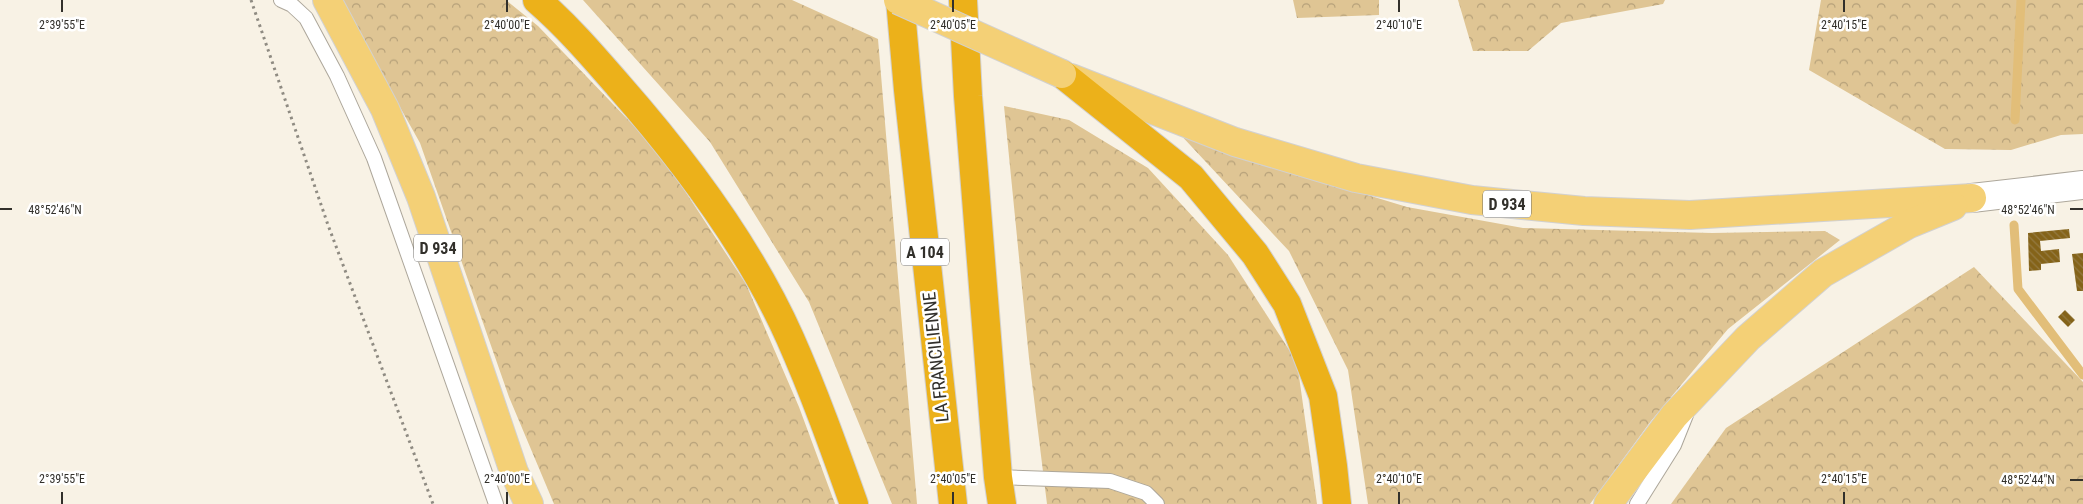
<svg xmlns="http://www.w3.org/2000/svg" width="2083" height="504" font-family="'Roboto Condensed',sans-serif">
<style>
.forest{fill:url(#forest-crowns)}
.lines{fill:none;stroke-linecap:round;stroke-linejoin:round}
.stream{stroke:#e2be79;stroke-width:9}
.building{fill:url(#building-back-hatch)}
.service-casing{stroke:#ada79b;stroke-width:16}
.secondary-casing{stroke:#ada79b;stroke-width:30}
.primary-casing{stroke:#d2d1d0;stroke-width:30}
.motorway-casing{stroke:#d2d1d0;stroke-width:30}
.path{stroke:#8f8b82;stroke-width:3;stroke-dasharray:2.5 4;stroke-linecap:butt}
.service{stroke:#fff;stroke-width:14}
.secondary{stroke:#fff;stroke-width:28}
.primary{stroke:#f4d076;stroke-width:28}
.motorway{stroke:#ecb11a;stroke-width:28}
.primary-bridge-casing{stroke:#d2d1d0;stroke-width:30;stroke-linecap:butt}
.primary-bridge{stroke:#f4d076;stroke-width:28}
.ticks{fill:none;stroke:#32302b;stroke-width:2}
.labels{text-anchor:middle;stroke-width:5;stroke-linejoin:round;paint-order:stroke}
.shield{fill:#fff;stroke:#706e6b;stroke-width:1}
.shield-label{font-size:16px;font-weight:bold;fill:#32302b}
.street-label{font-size:18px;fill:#32302b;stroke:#fff}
.ticks-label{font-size:12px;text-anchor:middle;fill:#32302b;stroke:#fff;stroke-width:5;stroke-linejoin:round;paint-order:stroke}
</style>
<defs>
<pattern id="forest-crowns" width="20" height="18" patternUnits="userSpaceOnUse" patternTransform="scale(1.25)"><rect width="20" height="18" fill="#dfc594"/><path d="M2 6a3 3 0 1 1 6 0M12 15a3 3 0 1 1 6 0" fill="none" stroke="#b5a079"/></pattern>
<pattern id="building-back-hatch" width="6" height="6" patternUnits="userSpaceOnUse" patternTransform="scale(1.25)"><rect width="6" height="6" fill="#846319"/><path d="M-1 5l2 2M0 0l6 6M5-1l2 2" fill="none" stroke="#947a42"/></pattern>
</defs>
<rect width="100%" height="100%" fill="#f8f2e5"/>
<!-- forest -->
<g class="forest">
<polygon points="340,0 506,0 538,26 660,153 746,284 799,407 835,504 554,504 509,397 420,143"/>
<polygon points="583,0 792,0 878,39 917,504 892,504 809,302 710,142"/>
<polygon points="1293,0 1379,0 1379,15 1297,18"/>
<polygon points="1458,0 1665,0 1663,4 1561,23 1528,51 1473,51"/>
<polygon points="1821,0 2083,0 2083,134 2061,135 2011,150 1945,149 1809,70"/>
<polygon points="1004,106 1069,120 1148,168 1228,255 1297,362 1317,504 1047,504 1029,358"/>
<polygon points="1177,131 1266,164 1407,207 1523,228 1712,233 1825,231 1840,240 1728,329 1651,421 1590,504 1368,504 1348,370 1289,251"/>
<polygon points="1974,267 2083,382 2083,504 1671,504 1726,428"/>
</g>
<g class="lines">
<!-- stream -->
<g class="stream">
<polyline points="2015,120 2021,0"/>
<polyline points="2014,225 2018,289 2083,375"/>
</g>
</g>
<!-- building -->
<g class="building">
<polygon points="2069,229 2070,238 2040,241 2041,251 2059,249 2060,262 2041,264 2041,270 2029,271 2028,233"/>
<polygon points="2083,253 2083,291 2077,291 2072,254"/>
<polygon points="2065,310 2075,320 2068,327 2058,317"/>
</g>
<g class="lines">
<defs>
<g id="service">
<polyline points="281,0 292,5 306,18 337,76 374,158 496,504"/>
<polyline points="998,477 1110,481 1146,493 1157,504"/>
<polyline points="1637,504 1674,445 1686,415"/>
</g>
<polyline id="secondary" points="1972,198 2083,185"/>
<g id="primary">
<polyline points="327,0 385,109 421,197 514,472 529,504"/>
<polyline points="1071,78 1235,142 1356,178 1472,200 1584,211 1690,215 1972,198"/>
<polyline points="1608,504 1674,416 1748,338 1823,273 1909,224 1953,206"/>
</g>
<g id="motorway">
<path d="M 537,0 C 567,26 592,55 618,85 C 684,160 749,246 790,338 C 814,392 834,448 854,504"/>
<polyline points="900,0 908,90 953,504"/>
<polyline points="963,0 968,96 998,477 1002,504"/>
<polyline points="1062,74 1191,177 1255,254 1287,304 1323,396 1333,466 1337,504"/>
</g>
</defs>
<!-- service casing -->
<use href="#service" class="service-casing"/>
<!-- secondary casing -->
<use href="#secondary" class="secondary-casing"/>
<!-- primary casing -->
<use href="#primary" class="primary-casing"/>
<!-- motorway casing -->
<use href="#motorway" class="motorway-casing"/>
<!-- path -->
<polyline class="path" points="251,0 328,225 433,504"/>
<!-- service -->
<use href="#service" class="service"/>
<!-- secondary -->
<use href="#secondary" class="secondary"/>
<!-- primary -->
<use href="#primary" class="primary"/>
<!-- motorway -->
<use href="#motorway" class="motorway"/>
<defs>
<polyline id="primary-bridge" points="898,0 1062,74"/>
</defs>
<!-- primary-bridge casing -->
<use href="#primary-bridge" class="primary-bridge-casing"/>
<!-- primary-bridge -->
<use href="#primary-bridge" class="primary-bridge"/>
</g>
<!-- ticks -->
<path class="ticks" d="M 62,0 L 62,12M 507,0 L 507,12M 953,0 L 953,12M 1399,0 L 1399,12M 1844,0 L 1844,12M 0,209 L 12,209M 2070,209 L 2083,209M 2070,480 L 2083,480M 62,492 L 62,504M 507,492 L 507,504M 953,492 L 953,504M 1399,492 L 1399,504M 1844,492 L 1844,504"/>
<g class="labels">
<!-- shield labels -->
<g class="shield">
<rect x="1483" y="190.5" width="48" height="27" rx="4"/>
<rect x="414" y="234.5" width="48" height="27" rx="4"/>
<rect x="901" y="238.5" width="48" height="27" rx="4"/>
</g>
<g class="shield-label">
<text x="1507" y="210">D 934</text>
<text x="438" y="254">D 934</text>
<text x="925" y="258">A 104</text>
</g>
<!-- street labels -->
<g class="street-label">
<text transform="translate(936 357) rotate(-96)" y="6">LA FRANCILIENNE</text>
</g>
</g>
<g class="ticks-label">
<text x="62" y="29">2°39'55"E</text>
<text x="507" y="29">2°40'00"E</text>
<text x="953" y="29">2°40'05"E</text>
<text x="1399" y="29">2°40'10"E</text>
<text x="1844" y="29">2°40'15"E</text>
<text x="55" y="214">48°52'46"N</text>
<text x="2028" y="214">48°52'46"N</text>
<text x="62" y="483">2°39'55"E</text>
<text x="507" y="483">2°40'00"E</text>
<text x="953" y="483">2°40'05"E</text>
<text x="1399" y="483">2°40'10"E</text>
<text x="1844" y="483">2°40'15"E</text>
<text x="2028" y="484">48°52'44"N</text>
</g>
</svg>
